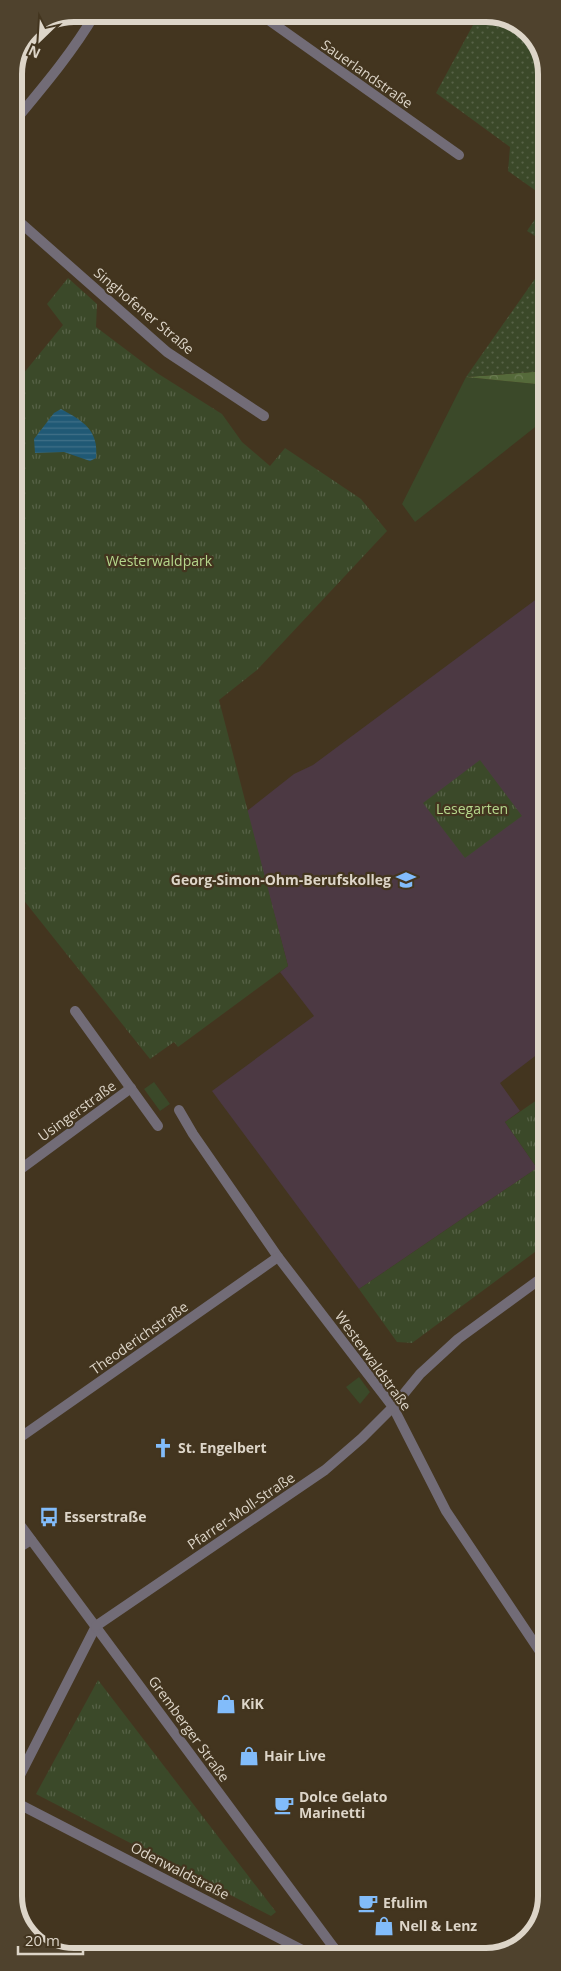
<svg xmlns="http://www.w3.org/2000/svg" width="561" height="1971" font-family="'Open Sans',sans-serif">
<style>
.education{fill:#4c3943}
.grass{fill:#3b4929}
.forest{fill:url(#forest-crowns)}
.park{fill:url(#park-tufts)}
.garden{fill:url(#garden-dots)}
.water{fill:url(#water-rules)}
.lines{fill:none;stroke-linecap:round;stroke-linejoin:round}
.minor{stroke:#726c77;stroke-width:10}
.tertiary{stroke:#726c77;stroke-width:10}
.labels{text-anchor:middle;stroke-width:4.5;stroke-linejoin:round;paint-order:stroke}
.street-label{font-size:14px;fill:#ddd5c8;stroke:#43351f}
.park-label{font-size:14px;fill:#b6d78c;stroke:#43351f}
.poi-label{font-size:14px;font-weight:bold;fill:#ddd5c8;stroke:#43351f;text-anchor:start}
.rim{fill:none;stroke:#ddd5c8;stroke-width:6}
</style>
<defs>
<pattern id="forest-crowns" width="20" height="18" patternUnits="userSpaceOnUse" patternTransform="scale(1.25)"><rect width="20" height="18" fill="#556a3a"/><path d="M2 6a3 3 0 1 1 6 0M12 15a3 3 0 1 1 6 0" fill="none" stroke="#6d7e55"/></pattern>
<pattern id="park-tufts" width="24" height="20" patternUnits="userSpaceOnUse" patternTransform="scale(1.25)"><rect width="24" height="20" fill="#3b4929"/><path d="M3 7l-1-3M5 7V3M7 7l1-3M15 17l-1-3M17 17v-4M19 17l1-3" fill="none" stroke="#576247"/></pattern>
<pattern id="garden-dots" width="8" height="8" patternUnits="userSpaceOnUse" patternTransform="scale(1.25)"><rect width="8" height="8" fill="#3b4929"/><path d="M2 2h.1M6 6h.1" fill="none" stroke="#576247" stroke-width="1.8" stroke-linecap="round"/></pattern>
<pattern id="water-rules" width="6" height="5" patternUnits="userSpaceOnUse" patternTransform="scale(1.25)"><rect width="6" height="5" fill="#205975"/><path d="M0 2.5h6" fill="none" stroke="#407087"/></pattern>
</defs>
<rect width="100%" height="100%" fill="#43351f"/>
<!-- education -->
<polygon class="education" points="546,592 547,1047 500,1083 520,1111 505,1122 537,1168 359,1289 212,1091 314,1016 280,972 288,966 247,811 294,774 313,765"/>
<!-- grass -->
<g class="grass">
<polygon points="466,377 546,385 546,433 539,424 415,522 402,504"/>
<polygon points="154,1082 170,1104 160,1111 144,1089"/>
<polygon points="359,1377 370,1392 360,1404 346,1387"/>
</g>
<!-- forest -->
<polygon class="forest" points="546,371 546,385 466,377"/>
<!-- park -->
<g class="park">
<polygon points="68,278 97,304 96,327 157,373 222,414 242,442 270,466 285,448 361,499 387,531 257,670 219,700 288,966 178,1047 174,1042 150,1059 14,888 14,385 63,325 47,304"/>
<polygon points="480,760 522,816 465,858 423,803"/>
<polygon points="547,1093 547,1243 412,1343 397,1342 359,1289 537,1168 505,1122"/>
<polygon points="98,1680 276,1912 271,1916 36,1794"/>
</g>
<!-- garden -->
<g class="garden">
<polygon points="479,14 494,14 527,29 546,62 546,198 508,171 510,147 436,93"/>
<polygon points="546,203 546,243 527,231"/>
<polygon points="546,263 546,371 466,377"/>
</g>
<!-- water -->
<path class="water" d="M 61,409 C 83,421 99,430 96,458 L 90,461 L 64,452 L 35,453 L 34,439 L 54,413 Z"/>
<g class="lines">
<!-- minor -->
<g class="minor">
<polyline points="260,14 459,155"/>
<path d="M 14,122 C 43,87 72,53 95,14"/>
<polyline points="14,217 167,352 264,416"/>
<polyline points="75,1011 158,1126"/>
<polyline points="179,1110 193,1134 278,1257 393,1407 446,1511 547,1662"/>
<polyline points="14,1174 131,1088"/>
<polyline points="15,1441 278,1257"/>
<polyline points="15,1550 31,1540"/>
<polyline points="15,1785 96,1626"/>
<polyline points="15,1802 310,1954 334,1948"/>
</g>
<!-- tertiary -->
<g class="tertiary">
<polyline points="15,1518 340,1956"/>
<polyline points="96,1626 325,1470 362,1438 393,1407 420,1374 458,1339 547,1274"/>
</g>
</g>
<!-- icons -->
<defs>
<symbol id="school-bare" viewBox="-9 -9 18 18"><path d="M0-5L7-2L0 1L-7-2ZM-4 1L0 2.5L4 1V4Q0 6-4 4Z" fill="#82bcfa" stroke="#43351f" stroke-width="2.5" paint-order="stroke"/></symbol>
<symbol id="church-bare" viewBox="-9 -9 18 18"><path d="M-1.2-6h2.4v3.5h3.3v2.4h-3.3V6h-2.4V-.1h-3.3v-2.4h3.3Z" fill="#82bcfa" stroke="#43351f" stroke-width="2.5" paint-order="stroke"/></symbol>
<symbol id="bus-bare" viewBox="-9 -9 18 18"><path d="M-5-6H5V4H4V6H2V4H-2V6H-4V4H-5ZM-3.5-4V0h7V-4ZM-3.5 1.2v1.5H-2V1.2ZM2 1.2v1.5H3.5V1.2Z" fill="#82bcfa" stroke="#43351f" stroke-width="2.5" paint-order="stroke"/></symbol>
<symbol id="shop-bare" viewBox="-9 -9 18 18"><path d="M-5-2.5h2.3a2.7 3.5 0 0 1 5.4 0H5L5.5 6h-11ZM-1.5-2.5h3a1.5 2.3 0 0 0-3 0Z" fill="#82bcfa" stroke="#43351f" stroke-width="2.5" paint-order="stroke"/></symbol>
<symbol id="cafe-bare" viewBox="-9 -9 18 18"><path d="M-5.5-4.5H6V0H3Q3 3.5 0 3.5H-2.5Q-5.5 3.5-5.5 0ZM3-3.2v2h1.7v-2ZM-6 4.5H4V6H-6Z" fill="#82bcfa" stroke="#43351f" stroke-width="2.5" paint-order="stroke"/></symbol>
</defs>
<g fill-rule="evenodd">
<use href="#school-bare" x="392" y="866" width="28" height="28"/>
<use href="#church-bare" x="149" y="1434" width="28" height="28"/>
<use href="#bus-bare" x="35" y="1503" width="28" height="28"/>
<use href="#shop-bare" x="212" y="1690" width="28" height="28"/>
<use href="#shop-bare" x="235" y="1742" width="28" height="28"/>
<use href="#cafe-bare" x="270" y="1791" width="28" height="28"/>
<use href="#cafe-bare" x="354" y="1889" width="28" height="28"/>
<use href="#shop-bare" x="370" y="1912" width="28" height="28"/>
</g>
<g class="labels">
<!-- street labels -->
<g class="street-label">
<text transform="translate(367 74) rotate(35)" y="5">Sauerlandstraße</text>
<text transform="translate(144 311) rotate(40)" y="5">Singhofener Straße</text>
<text transform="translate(77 1111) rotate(-36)" y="5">Usingerstraße</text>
<text transform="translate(139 1338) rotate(-35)" y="5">Theoderichstraße</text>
<text transform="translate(373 1361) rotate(54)" y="5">Westerwaldstraße</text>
<text transform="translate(241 1511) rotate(-34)" y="5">Pfarrer-Moll-Straße</text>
<text transform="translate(189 1729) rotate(54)" y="5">Gremberger Straße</text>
<text transform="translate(180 1871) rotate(27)" y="5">Odenwaldstraße</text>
</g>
<!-- park labels -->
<g class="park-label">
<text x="159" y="566">Westerwaldpark</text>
<text x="472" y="814">Lesegarten</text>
</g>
<!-- poi labels -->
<g class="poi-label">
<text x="391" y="885" text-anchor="end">Georg-Simon-Ohm-Berufskolleg</text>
<text x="178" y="1453">St. Engelbert</text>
<text x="64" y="1522">Esserstraße</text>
<text x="241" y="1709">KiK</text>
<text x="264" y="1761">Hair Live</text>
<text x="299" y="1802">Dolce Gelato<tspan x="299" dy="16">Marinetti</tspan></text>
<text x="383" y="1908">Efulim</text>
<text x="399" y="1931">Nell &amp; Lenz</text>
</g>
</g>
<!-- crop -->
<path d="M0 0H561V1971H0ZM74 22H486A52 52 0 0 1 538 74V1896A52 52 0 0 1 486 1948H74A52 52 0 0 1 22 1896V74A52 52 0 0 1 74 22Z" fill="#4f422d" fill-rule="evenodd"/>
<path class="rim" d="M74 22H486A52 52 0 0 1 538 74V1896A52 52 0 0 1 486 1948H74A52 52 0 0 1 22 1896V74A52 52 0 0 1 74 22Z"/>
<!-- north arrow -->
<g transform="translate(40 40) rotate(205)" stroke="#43351f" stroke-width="4" paint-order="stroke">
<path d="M0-4L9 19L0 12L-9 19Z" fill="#ddd5c8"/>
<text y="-8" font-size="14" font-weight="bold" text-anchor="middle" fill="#ddd5c8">N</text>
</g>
<!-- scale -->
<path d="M18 1946v8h65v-8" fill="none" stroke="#ddd5c8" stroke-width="2.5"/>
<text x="25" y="1946" font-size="15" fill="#ddd5c8" stroke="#43351f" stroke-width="4" paint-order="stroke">20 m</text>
</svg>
